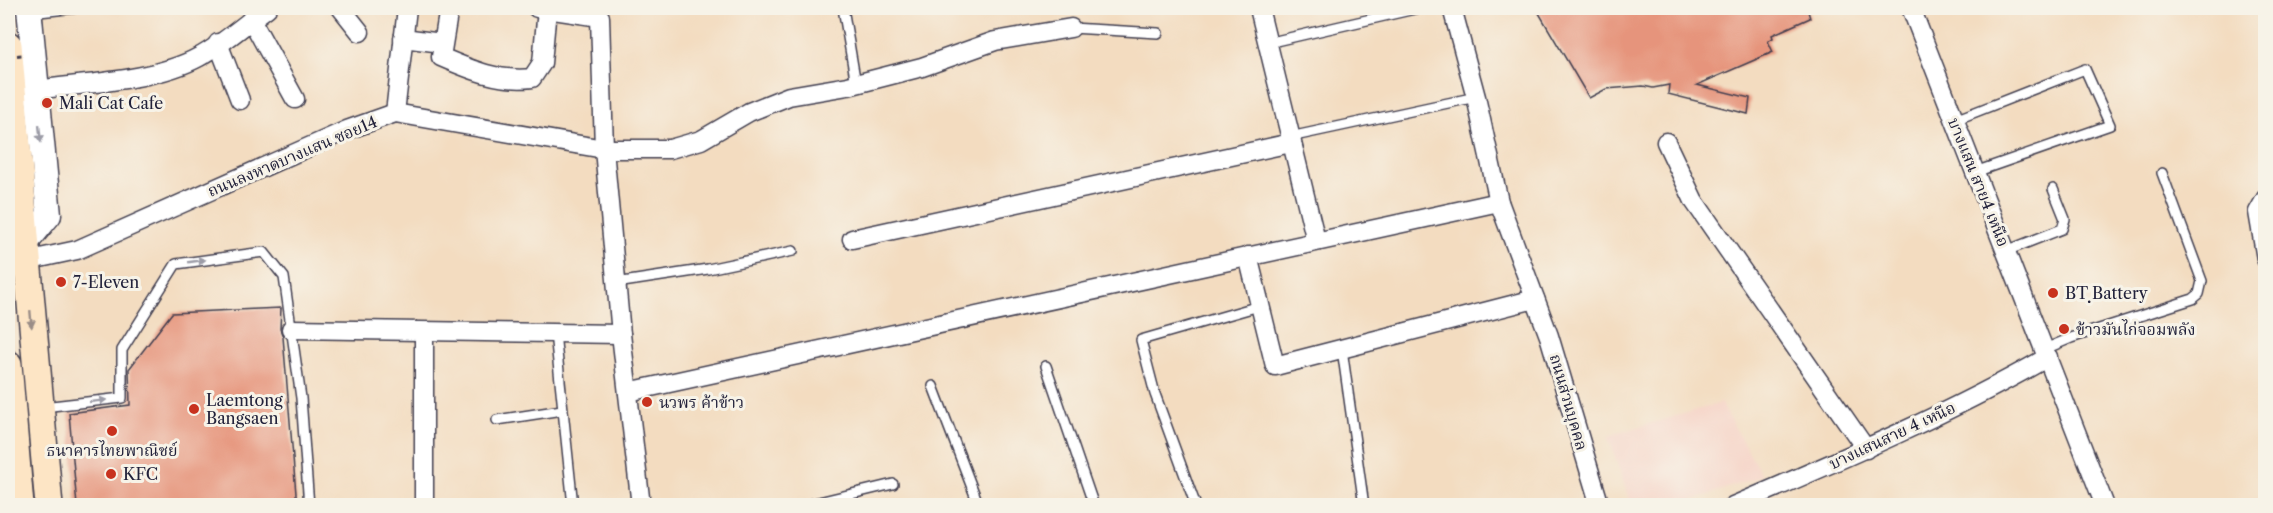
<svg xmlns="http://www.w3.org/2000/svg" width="2273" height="513" font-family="'Libre Caslon Text','Noto Serif Thai',serif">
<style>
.built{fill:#f6d1c5}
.building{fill:#e6947c}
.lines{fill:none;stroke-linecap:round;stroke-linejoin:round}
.service-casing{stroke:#413e4f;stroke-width:12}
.minor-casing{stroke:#413e4f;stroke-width:21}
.tertiary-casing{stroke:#413e4f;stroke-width:27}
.secondary-casing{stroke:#413e4f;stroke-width:30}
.service{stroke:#fff;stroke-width:9}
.minor{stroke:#fff;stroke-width:18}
.tertiary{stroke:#fff;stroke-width:24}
.secondary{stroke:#fde5c5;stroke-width:27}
.path-bridge{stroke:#413e4f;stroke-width:3;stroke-dasharray:4.5 4.5;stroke-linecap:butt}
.oneway{fill:#9c9ca7}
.oneway2{fill:#9a8d87}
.poi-dot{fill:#c8321e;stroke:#f7f3e8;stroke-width:2}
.labels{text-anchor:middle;stroke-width:6;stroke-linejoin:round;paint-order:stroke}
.poi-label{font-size:16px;fill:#22223b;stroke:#f7f3e8;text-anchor:start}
.street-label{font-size:16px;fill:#22223b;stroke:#f7f3e8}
</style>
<rect width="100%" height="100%" fill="#f7f3e8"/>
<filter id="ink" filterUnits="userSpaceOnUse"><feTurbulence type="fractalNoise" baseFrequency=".0167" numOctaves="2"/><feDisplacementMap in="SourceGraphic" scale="12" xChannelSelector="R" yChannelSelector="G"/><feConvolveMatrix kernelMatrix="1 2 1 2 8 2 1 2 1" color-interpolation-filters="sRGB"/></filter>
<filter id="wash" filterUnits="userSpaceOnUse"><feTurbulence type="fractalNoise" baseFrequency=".008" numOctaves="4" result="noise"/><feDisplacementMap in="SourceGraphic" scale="24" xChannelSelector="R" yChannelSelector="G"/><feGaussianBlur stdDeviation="1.35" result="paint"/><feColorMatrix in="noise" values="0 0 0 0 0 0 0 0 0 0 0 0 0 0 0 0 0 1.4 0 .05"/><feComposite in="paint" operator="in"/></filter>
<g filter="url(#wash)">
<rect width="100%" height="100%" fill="#f3dcc0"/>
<!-- built -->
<polygon class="built" points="1721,403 1762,476 1678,505 1631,505 1608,436"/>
<g id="blocks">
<!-- building -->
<g class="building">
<polygon points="1536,8 1807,8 1810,18 1772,35 1773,38 1768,41 1773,52 1697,85 1750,98 1748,114 1668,94 1669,85 1653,88 1643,86 1606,89 1589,98"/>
<polygon points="281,308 280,329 283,337 297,506 77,506 69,413 130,405 129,369 172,313"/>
</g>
</g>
</g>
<g filter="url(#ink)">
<use href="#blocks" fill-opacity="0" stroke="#413e4f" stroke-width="1.5"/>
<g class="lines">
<defs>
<g id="service">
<polyline points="843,8 856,84"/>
<polyline points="30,13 76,8"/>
<polyline points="1071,28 1158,33"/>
<polyline points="1267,43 1419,8"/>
<polyline points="1955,120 2085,69 2110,125 1975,172"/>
<polyline points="1290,137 1476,97"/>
<polyline points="2006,251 2062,229 2065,219 2053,189"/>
<polyline points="616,283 708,269 793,251"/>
<polyline points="555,333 573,506"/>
<polyline points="1342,349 1364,506"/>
<polyline points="2045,349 2071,338 2193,299 2199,294 2202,281 2162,173"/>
<polyline points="1046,366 1094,506"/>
<polyline points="933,386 979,506"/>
<polyline points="43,407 122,398 122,350 176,264 264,252 284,277 301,398 309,506"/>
<polyline points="497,420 562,410"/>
<polyline points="802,506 893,484"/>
<polyline points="1196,506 1155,394 1141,340 1259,306"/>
</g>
<g id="minor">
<polyline points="341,8 360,32"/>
<path d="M 449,8 L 441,57 C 471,70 500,82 532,78 L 542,63 L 547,9 L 537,8"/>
<polyline points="1259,8 1316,241"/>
<polyline points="1452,8 1476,97 1499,202 1549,336 1600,506"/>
<polyline points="1911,8 2105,506"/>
<polyline points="547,9 600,17 604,149 621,334 641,506"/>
<polyline points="251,19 295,99"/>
<polyline points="403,38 442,43"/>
<polyline points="218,43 240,100"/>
<path d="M 36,90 C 86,83 155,81 199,57 C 223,44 245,24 267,8"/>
<polyline points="395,113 407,8"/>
<polyline points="1666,142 1694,201 1866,449"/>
<polyline points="2266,198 2258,212 2266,259"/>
<polyline points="852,239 1291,143"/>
<polyline points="1248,256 1275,366 1535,299"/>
<polyline points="26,261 77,250 347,130 395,113 604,149 670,149 701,140 749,112 789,96 848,86 922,67 995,41 1071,28"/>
<polyline points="291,329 621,334"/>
<polyline points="424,333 424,506"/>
<polyline points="628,392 1499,202"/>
<path d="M 1733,506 C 1840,460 1947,415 2048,357"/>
</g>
<polyline id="tertiary" points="25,244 49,215 29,8"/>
<g id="secondary">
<polyline points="8,45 49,506"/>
<polyline points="8,364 20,506"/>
</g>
</defs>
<!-- service casing -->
<use href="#service" class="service-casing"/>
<!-- minor casing -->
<use href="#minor" class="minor-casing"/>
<!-- tertiary casing -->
<use href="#tertiary" class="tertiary-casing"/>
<!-- secondary casing -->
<use href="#secondary" class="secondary-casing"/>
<!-- service -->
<use href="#service" class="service"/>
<!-- minor -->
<use href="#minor" class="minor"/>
<!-- tertiary -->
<use href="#tertiary" class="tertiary"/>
<!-- secondary -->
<use href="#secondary" class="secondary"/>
<!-- path-bridge -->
<polyline class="path-bridge" points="8,56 23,55"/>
</g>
<!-- one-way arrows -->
<defs><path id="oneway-solid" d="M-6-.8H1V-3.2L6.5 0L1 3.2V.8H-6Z" transform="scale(1.5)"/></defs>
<g class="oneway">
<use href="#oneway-solid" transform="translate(40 134) rotate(84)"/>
<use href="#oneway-solid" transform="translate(197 261) rotate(-8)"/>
<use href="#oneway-solid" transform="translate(98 401) rotate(-7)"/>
</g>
<use class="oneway2" href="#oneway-solid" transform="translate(31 319) rotate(85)"/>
</g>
<!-- markers -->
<g class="poi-dot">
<circle cx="47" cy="103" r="6"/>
<circle cx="61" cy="282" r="6"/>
<circle cx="2053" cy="293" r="6"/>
<circle cx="2064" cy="329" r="6"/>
<circle cx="647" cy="402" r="6"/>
<circle cx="194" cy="409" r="6"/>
<circle cx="112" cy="431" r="6"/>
<circle cx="111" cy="474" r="6"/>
</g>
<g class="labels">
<!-- poi labels -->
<g class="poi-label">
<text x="59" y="109">Mali Cat Cafe</text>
<text x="73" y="288">7-Eleven</text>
<text x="2065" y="299">BT ฺBattery</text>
<text x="2076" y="335">ข้าวมันไก่จอมพลัง</text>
<text x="206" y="406">Laemtong<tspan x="206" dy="18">Bangsaen</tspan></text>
<text x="659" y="408">นวพร ค้าข้าว</text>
<text x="112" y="456" text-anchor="middle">ธนาคารไทยพาณิชย์</text>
<text x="123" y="480">KFC</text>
</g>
<!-- street labels -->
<g class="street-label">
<text transform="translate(292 156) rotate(-23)" y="6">ถนนลงหาดบางแสน ซอย14</text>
<text transform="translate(1979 182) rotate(68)" y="6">บางแสน สาย4 เหนือ</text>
<text transform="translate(1569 402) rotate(74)" y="6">ถนนส่วนบุคคล</text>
<text transform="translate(1892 435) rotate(-25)" y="6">บางแสนสาย 4 เหนือ</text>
</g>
</g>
<!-- margin -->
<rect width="2273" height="513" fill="none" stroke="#f7f3e8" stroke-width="30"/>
</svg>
